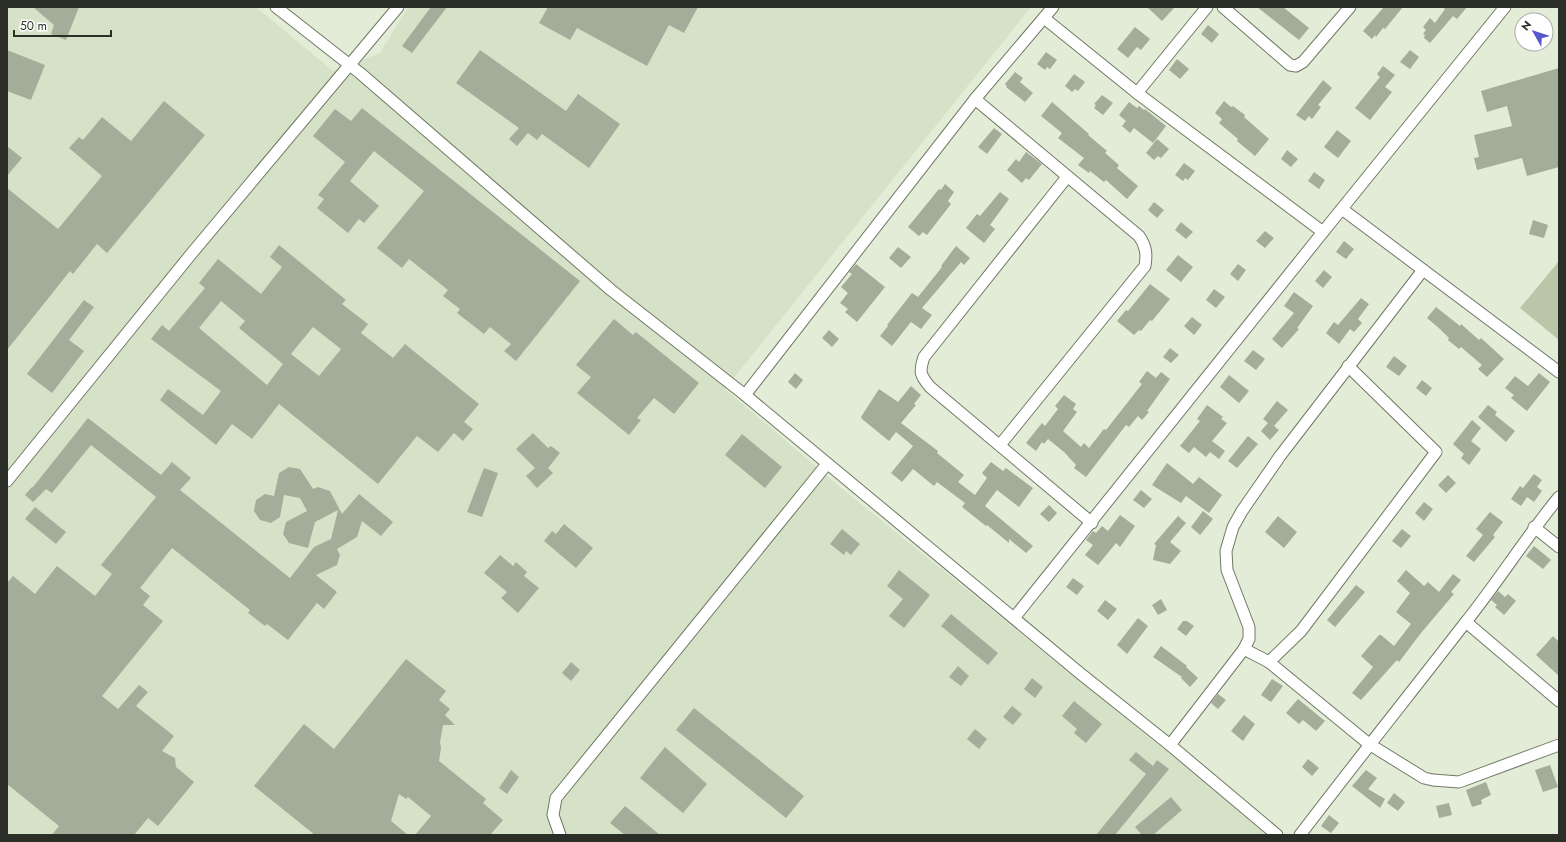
<svg xmlns="http://www.w3.org/2000/svg" width="1566" height="842" font-family="Jost,sans-serif">
<style>
.built{fill:#d6e2c7}
.green{fill:#b9c7a8}
.building{fill:#a4ad99;fill-rule:evenodd}
.lines{fill:none;stroke-linecap:round;stroke-linejoin:round}
.street-casing{stroke:#707966;stroke-width:13}
.street{stroke:#fff;stroke-width:11}
</style>
<rect width="100%" height="100%" fill="#e2ecd7"/>
<!-- built -->
<polygon class="built" points="7,7 256,7 333,71 380,53 408,7 1031,7 725,389 840,487 1270,835 7,835"/>
<!-- green -->
<polygon class="green" points="1559,261 1559,340 1520,308"/>
<!-- building -->
<g class="building">
<polygon points="33,7 79,7 66,40 51,34 54,25"/>
<polygon points="431,7 447,7 412,53 402,46"/>
<polygon points="548,7 698,7 684,33 669,25 647,66 577,28 570,40 539,23"/>
<polygon points="1147,7 1175,7 1162,21"/>
<polygon points="1257,7 1283,7 1309,28 1299,40"/>
<polygon points="1384,7 1403,7 1385,29 1383,28 1376,37 1375,35 1372,39 1363,31"/>
<polygon points="1442,7 1467,7 1457,19 1453,16 1430,43 1424,38 1425,35 1423,34 1426,30 1423,27 1430,18 1435,23 1445,9"/>
<polygon points="1208,25 1219,34 1212,43 1201,34"/>
<polygon points="1135,27 1150,39 1141,50 1137,47 1128,58 1117,49"/>
<polygon points="7,50 45,65 31,100 7,91"/>
<polygon points="480,50 566,111 578,94 620,124 589,168 542,134 537,140 528,133 517,146 509,139 519,128 456,83"/>
<polygon points="1410,50 1419,57 1410,69 1400,62"/>
<polygon points="1046,52 1057,60 1050,69 1047,67 1045,70 1037,64"/>
<polygon points="1177,59 1189,69 1180,79 1169,70"/>
<polygon points="1383,66 1395,75 1385,87 1392,92 1370,120 1355,108 1380,77 1377,74"/>
<polygon points="1559,68 1559,167 1527,176 1522,158 1477,170 1474,158 1479,157 1474,135 1512,126 1507,106 1487,112 1481,91"/>
<polygon points="1015,72 1023,78 1020,82 1033,93 1025,102 1006,87 1007,86 1005,84"/>
<polygon points="1074,74 1085,82 1078,91 1075,89 1072,92 1065,86"/>
<polygon points="1323,80 1332,88 1318,105 1321,107 1312,119 1309,116 1305,121 1296,115"/>
<polygon points="1102,95 1113,103 1103,115 1094,108 1096,105 1094,104"/>
<polygon points="164,101 205,135 107,253 97,244 73,274 70,271 7,350 7,188 58,229 102,176 69,148 79,137 83,140 102,117 131,141"/>
<polygon points="1224,101 1231,107 1233,106 1245,115 1244,117 1269,139 1255,156 1237,141 1238,139 1219,123 1222,119 1215,113"/>
<polygon points="1052,102 1089,134 1088,135 1107,151 1105,153 1119,165 1117,168 1138,186 1127,199 1106,180 1104,182 1090,171 1089,173 1078,165 1084,158 1058,138 1062,133 1041,116"/>
<polygon points="1129,102 1137,108 1139,106 1144,110 1145,109 1166,126 1153,143 1134,128 1130,133 1122,126 1126,121 1119,115"/>
<polygon points="362,108 580,281 516,361 504,351 511,344 490,327 484,334 457,313 460,309 443,296 448,290 409,259 402,268 377,248 424,191 374,151 350,181 379,206 364,223 359,219 348,233 317,208 324,199 318,195 345,162 313,136 335,109 351,121"/>
<polygon points="994,128 1002,134 987,154 978,147"/>
<polygon points="1337,130 1351,141 1338,158 1324,147"/>
<polygon points="1157,139 1169,149 1161,158 1158,156 1154,160 1146,153"/>
<polygon points="7,146 22,158 7,176"/>
<polygon points="1287,150 1298,159 1291,167 1281,159"/>
<polygon points="1026,152 1042,164 1029,180 1026,178 1022,183 1007,170 1016,159 1019,162"/>
<polygon points="1184,163 1195,171 1188,180 1185,178 1183,181 1175,175"/>
<polygon points="1314,172 1325,180 1319,189 1308,181"/>
<polygon points="945,184 954,192 948,201 951,204 927,235 923,232 919,236 908,227 939,189 941,190"/>
<polygon points="1000,192 1009,199 990,225 995,229 984,243 966,228 977,214 980,216"/>
<polygon points="1154,202 1164,210 1157,218 1148,210"/>
<polygon points="1533,220 1548,225 1544,238 1529,234"/>
<polygon points="1181,222 1193,232 1186,239 1175,230"/>
<polygon points="1265,231 1274,238 1265,248 1256,241"/>
<polygon points="1344,241 1354,249 1346,259 1336,252"/>
<path d="M 279,245 L 346,300 L 342,304 L 368,324 L 361,333 L 393,358 L 405,344 L 479,404 L 464,422 L 473,429 L 463,441 L 454,433 L 438,452 L 417,436 L 378,484 L 279,404 L 252,439 L 232,424 L 216,445 L 160,400 L 168,389 L 203,415 L 221,391 L 151,339 L 162,325 L 169,331 L 205,288 L 199,283 L 218,259 L 261,294 L 282,267 L 270,257 ZM 221,301 L 245,321 L 239,328 L 283,364 L 267,385 L 199,328 ZM 313,327 L 341,349 L 319,376 L 291,354 Z"/>
<polygon points="956,246 970,258 964,265 961,262 922,308 932,315 921,329 911,322 892,346 880,336 888,326 887,325 912,293 918,297 942,267 941,266"/>
<polygon points="898,247 911,257 901,268 889,258"/>
<polygon points="1178,255 1193,267 1181,282 1166,270"/>
<polygon points="856,264 885,287 857,322 845,312 848,309 840,303 848,293 841,287 852,274 849,272"/>
<polygon points="1238,264 1246,270 1238,281 1230,274"/>
<polygon points="1324,270 1332,277 1323,288 1315,281"/>
<polygon points="1150,284 1170,299 1152,321 1150,320 1141,331 1139,330 1134,335 1117,321 1126,310 1128,311"/>
<polygon points="1214,289 1225,297 1216,308 1206,300"/>
<polygon points="1294,292 1313,306 1297,328 1299,329 1282,348 1272,339 1294,313 1284,306"/>
<polygon points="1361,298 1369,304 1358,319 1362,323 1354,332 1350,329 1339,344 1326,333 1334,322 1338,325"/>
<polygon points="84,300 94,307 69,340 84,351 52,393 27,374"/>
<polygon points="1436,307 1460,326 1461,324 1479,340 1481,338 1504,359 1487,377 1478,369 1482,365 1461,347 1459,349 1448,340 1449,338 1440,329 1427,318"/>
<polygon points="1192,317 1202,325 1194,335 1184,326"/>
<polygon points="614,319 633,335 636,332 699,383 674,414 654,398 637,418 641,420 629,435 577,393 591,377 576,365"/>
<polygon points="829,330 839,339 832,347 822,338"/>
<polygon points="1170,348 1179,355 1171,363 1163,357"/>
<polygon points="1253,350 1265,359 1256,370 1244,361"/>
<polygon points="1394,356 1407,366 1399,376 1386,367"/>
<polygon points="1147,371 1156,378 1161,372 1170,379 1147,411 1149,412 1142,420 1138,416 1129,427 1126,425 1086,477 1074,468 1076,465 1064,452 1048,439 1044,444 1042,442 1036,451 1026,443 1042,423 1045,426 1058,409 1055,406 1064,395 1076,404 1073,409 1077,412 1063,431 1081,447 1084,443 1089,448 1104,429 1106,430 1142,384 1139,382"/>
<polygon points="795,373 803,380 796,389 788,382"/>
<polygon points="1539,373 1550,382 1527,411 1511,398 1514,395 1505,388 1515,376 1528,386"/>
<polygon points="1229,375 1249,391 1239,403 1220,387"/>
<polygon points="1422,380 1432,388 1426,396 1416,388"/>
<polygon points="911,386 921,395 914,404 916,405 901,423 938,451 937,453 964,475 958,482 975,495 987,478 982,473 991,462 1003,471 1006,468 1033,488 1019,507 997,490 985,506 1033,546 1026,553 1009,539 1009,543 987,525 986,526 962,507 965,503 937,482 934,486 913,469 902,482 891,473 913,446 896,432 889,441 862,419 861,417 879,389 898,402"/>
<polygon points="1277,401 1288,410 1274,426 1279,430 1270,440 1261,431 1268,423 1263,419"/>
<polygon points="1207,405 1223,417 1221,419 1227,423 1212,441 1225,451 1219,459 1210,452 1206,457 1194,447 1189,453 1180,446 1200,421 1197,419"/>
<polygon points="1488,405 1497,412 1495,415 1515,431 1506,442 1478,417"/>
<polygon points="88,418 161,475 172,462 191,478 180,490 290,578 314,547 331,539 338,510 315,522 308,548 289,543 283,534 286,522 307,511 300,498 284,495 280,517 271,523 260,520 254,511 256,500 265,494 274,496 279,473 289,467 300,469 313,489 318,487 330,491 342,514 359,494 393,522 381,536 362,521 357,537 337,549 340,555 337,565 316,575 337,592 324,609 317,603 288,640 267,624 265,626 248,613 250,610 172,548 140,588 150,596 143,605 163,621 102,696 118,709 139,685 148,692 136,706 174,736 162,751 175,758 176,767 194,782 158,826 148,818 134,835 52,835 59,826 7,784 7,583 13,576 35,594 57,566 95,596 112,574 101,565 156,497 91,445 52,493 46,489 33,502 25,495 32,487 33,487"/>
<polygon points="1472,420 1481,428 1471,441 1481,449 1469,465 1461,458 1464,454 1453,444"/>
<polygon points="533,433 548,448 551,446 560,453 548,468 553,473 537,488 526,476 535,468 516,449"/>
<polygon points="742,434 782,467 765,488 725,455"/>
<polygon points="1248,436 1258,444 1237,468 1228,461"/>
<polygon points="1167,463 1193,484 1199,477 1222,495 1209,513 1186,496 1181,503 1152,485"/>
<polygon points="484,468 498,473 482,517 467,512"/>
<polygon points="1534,474 1542,480 1537,487 1542,491 1534,502 1527,497 1521,506 1511,499 1520,486 1523,488"/>
<polygon points="1448,475 1456,483 1446,493 1438,485"/>
<polygon points="1141,490 1152,499 1144,508 1133,500"/>
<polygon points="1424,502 1433,509 1424,521 1415,513"/>
<polygon points="1049,505 1057,513 1049,522 1040,514"/>
<polygon points="35,507 66,532 56,544 25,519"/>
<polygon points="1203,511 1213,519 1200,535 1191,527"/>
<polygon points="1490,512 1503,522 1493,535 1495,537 1474,562 1466,556 1483,535 1476,529"/>
<polygon points="1120,515 1135,526 1120,547 1116,543 1098,565 1085,555 1093,545 1086,540 1093,531 1096,533 1102,526 1108,531"/>
<polygon points="1178,516 1186,523 1170,542 1181,551 1170,564 1153,560 1156,545 1154,544"/>
<polygon points="1278,516 1297,532 1284,548 1265,532"/>
<polygon points="564,524 593,548 576,568 544,541 552,531 556,534"/>
<polygon points="842,529 860,544 851,555 846,551 844,555 830,544"/>
<polygon points="1402,529 1411,536 1401,548 1392,541"/>
<polygon points="1534,546 1551,560 1543,569 1526,556"/>
<polygon points="500,555 513,566 516,562 527,572 524,576 539,588 518,613 501,598 507,592 484,573"/>
<polygon points="899,570 930,595 904,628 889,616 903,599 887,586"/>
<polygon points="1406,570 1424,586 1428,582 1439,592 1453,574 1461,580 1451,592 1454,594 1421,633 1399,662 1397,660 1361,700 1352,693 1373,667 1361,656 1379,635 1381,635 1394,646 1411,624 1396,612 1410,593 1397,581"/>
<polygon points="1073,578 1084,586 1077,595 1066,587"/>
<polygon points="1356,585 1365,592 1335,627 1327,620"/>
<polygon points="1498,591 1505,597 1508,594 1516,601 1504,615 1495,607 1497,605 1491,600"/>
<polygon points="1161,599 1167,610 1158,615 1152,605"/>
<polygon points="1105,600 1117,609 1108,620 1097,611"/>
<polygon points="951,614 998,653 988,665 941,626"/>
<polygon points="1138,618 1148,626 1127,654 1117,645"/>
<polygon points="1183,621 1187,621 1194,626 1186,636 1177,629"/>
<polygon points="1553,636 1559,642 1559,676 1536,655"/>
<polygon points="1161,646 1187,666 1186,667 1198,678 1190,687 1181,678 1182,677 1153,657"/>
<polygon points="406,659 446,691 439,700 450,709 445,715 455,725 443,725 440,742 441,748 439,761 486,799 483,803 503,820 490,835 415,835 431,816 408,797 406,799 399,794 391,821 408,835 315,835 254,786 304,724 334,749"/>
<polygon points="571,662 580,670 571,681 562,673"/>
<polygon points="958,666 969,676 961,686 949,677"/>
<polygon points="1032,678 1043,687 1035,698 1024,689"/>
<polygon points="1272,679 1283,686 1271,702 1261,695"/>
<polygon points="1218,694 1226,700 1218,709 1211,703"/>
<polygon points="1298,699 1325,721 1316,731 1303,720 1299,724 1286,713"/>
<polygon points="1074,701 1102,724 1086,743 1074,733 1077,729 1062,716"/>
<polygon points="1012,706 1022,714 1013,725 1003,717"/>
<polygon points="694,708 804,796 786,818 676,730"/>
<polygon points="1244,715 1255,724 1243,741 1231,731"/>
<polygon points="975,729 987,739 979,749 967,739"/>
<polygon points="665,747 707,784 683,813 640,778"/>
<polygon points="1136,752 1153,766 1157,760 1169,769 1115,835 1096,835 1146,774 1129,760"/>
<polygon points="1308,759 1319,768 1312,776 1302,767"/>
<polygon points="1550,765 1558,787 1543,792 1535,770"/>
<polygon points="511,770 519,777 507,794 499,788"/>
<polygon points="1366,770 1377,778 1368,789 1385,799 1380,808 1352,786"/>
<polygon points="1486,782 1491,795 1481,800 1482,804 1472,807 1466,790"/>
<polygon points="1394,793 1405,802 1398,811 1387,803"/>
<polygon points="1171,797 1182,810 1153,835 1142,835 1135,827"/>
<polygon points="1449,803 1452,815 1439,818 1436,806"/>
<polygon points="625,806 660,835 625,835 610,823"/>
<polygon points="1329,815 1339,823 1331,833 1321,826"/>
</g>
<g class="lines">
<defs>
<g id="street">
<polyline points="276,7 360,73 611,290 745,395 1081,674 1170,745 1277,835"/>
<polyline points="1223,7 1290,65 1296,66 1303,62 1350,7"/>
<polyline points="1044,18 1137,93 1323,232"/>
<polyline points="1137,93 1207,7"/>
<path d="M 975,99 L 1139,236 C 1146,246 1147,254 1145,266 L 1000,445"/>
<path d="M 1067,177 L 924,357 C 919,372 920,375 930,387 L 1092,523"/>
<polyline points="1342,209 1559,372"/>
<polyline points="745,395 975,99 1053,7"/>
<polyline points="7,481 192,253 398,7"/>
<polyline points="1534,527 1559,547"/>
<polyline points="1014,618 1323,232 1505,7"/>
<polyline points="1466,622 1559,701"/>
<polyline points="1244,649 1269,662 1301,631 1436,452 1348,366"/>
<polyline points="1269,662 1369,744 1424,778 1433,780 1459,782 1559,745"/>
<polyline points="1170,745 1244,649 1249,639 1249,627 1227,570 1226,551 1233,527 1242,511 1280,456 1423,270"/>
<polyline points="560,835 553,815 556,798 827,464"/>
<path d="M 1300,835 C 1354,764 1410,694 1465,623 C 1498,582 1526,537 1559,497"/>
</g>
</defs>
<!-- street casing -->
<use href="#street" class="street-casing"/>
<!-- street -->
<use href="#street" class="street"/>
</g>
<!-- border -->
<rect width="1566" height="842" fill="none" stroke="#2c2f27" stroke-width="16"/>
<!-- north arrow -->
<g transform="translate(1534 32) rotate(309)"><circle r="19" fill="#ffffff" stroke="#abaca9"/>
<path d="M0-3L7 15L0 10L-7 15Z" fill="#5758cf"/>
<text y="-6" font-size="11" font-weight="bold" text-anchor="middle" fill="#2c2f27">N</text>
</g>
<!-- scale -->
<path d="M14 30v6h97v-6" fill="none" stroke="#2c2f27" stroke-width="2"/>
<text x="20" y="30" font-size="12" fill="#2c2f27" stroke="#ffffff" stroke-width="3" paint-order="stroke">50 m</text>
</svg>
